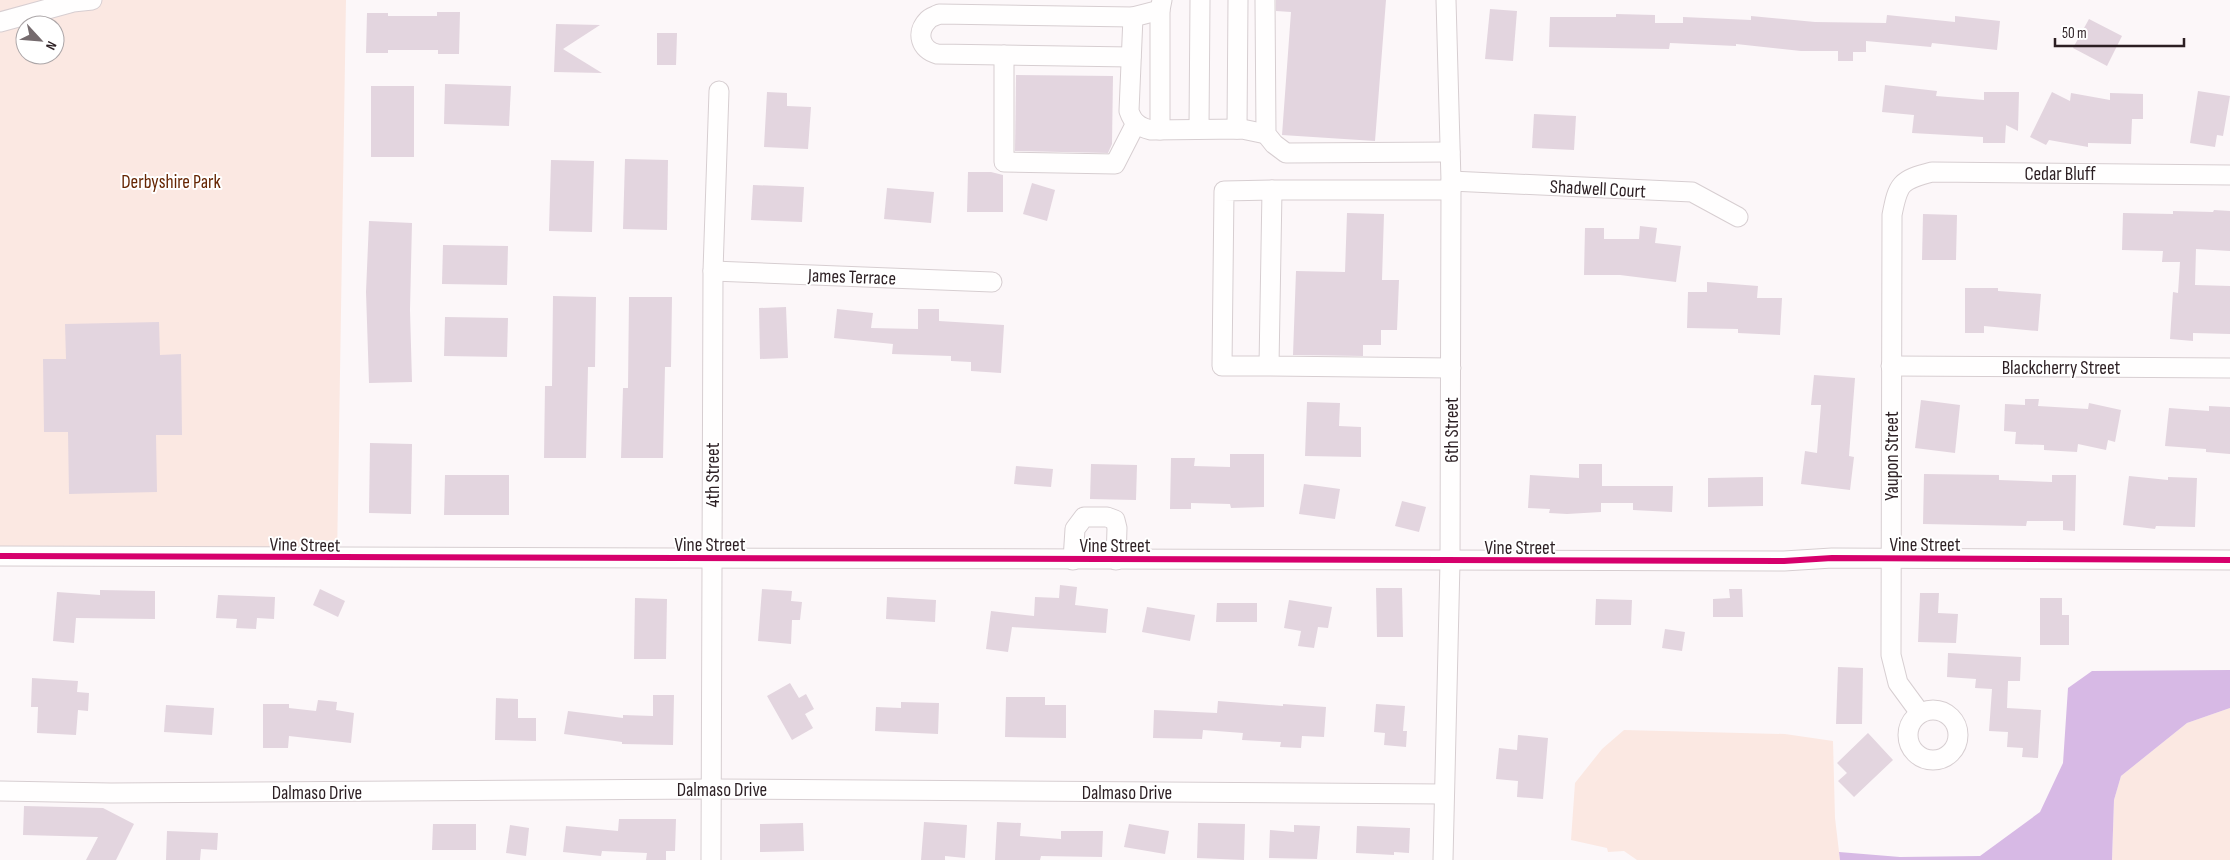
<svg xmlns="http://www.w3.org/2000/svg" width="2230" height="860" font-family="'Sofia Sans Condensed',sans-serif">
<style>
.green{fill:#fbe8e2;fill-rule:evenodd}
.water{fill:#d7b9e5}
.building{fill:#e3d5df}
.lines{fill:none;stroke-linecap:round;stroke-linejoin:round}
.minor-casing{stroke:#d7ced1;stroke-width:21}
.minor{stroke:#fffefe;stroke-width:19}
.cycleway-casing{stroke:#fff;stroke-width:9}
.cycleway{stroke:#d6006c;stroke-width:6}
.labels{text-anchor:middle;stroke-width:4;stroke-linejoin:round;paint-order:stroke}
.street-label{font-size:19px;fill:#2c1f23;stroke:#fff}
.park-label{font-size:19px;fill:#652502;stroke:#fff}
</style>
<rect width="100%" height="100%" fill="#fcf7f9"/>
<!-- green -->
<g class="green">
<path d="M 0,0 L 346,0 L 337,560 L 0,556 ZM 25,25 L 55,25 L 55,55 L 25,55 Z"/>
<polygon points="2230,708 2230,860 2112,860 2114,800 2121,776 2187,723"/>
<polygon points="1624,730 1785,734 1833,741 1835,818 1840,860 1637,860 1624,851 1608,852 1607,848 1571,840 1575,783 1602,749"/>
</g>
<!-- water -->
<polygon class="water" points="2230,670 2230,708 2187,723 2121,776 2114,800 2112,860 1840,860 1839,852 1900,857 1980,856 2040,812 2063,763 2068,688 2092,671"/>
<!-- building -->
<g class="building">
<polygon points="1276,0 1386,0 1375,141 1282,135 1291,12 1276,11"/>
<polygon points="1490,9 1517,11 1513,61 1485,59"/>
<polygon points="437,12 460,12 459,54 438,54 438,50 388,50 388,53 366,53 367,13 388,13 388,16 437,16"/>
<polygon points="1616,14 1655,15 1655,23 1683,23 1683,17 1751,20 1751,16 1815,22 1886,23 1887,15 1955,22 1955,16 2000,21 1997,50 1932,43 1931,47 1866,41 1866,52 1853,52 1853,61 1838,61 1838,51 1801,51 1736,44 1736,46 1670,43 1669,49 1549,47 1550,17 1616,17"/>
<polygon points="2089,19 2122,36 2107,66 2073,48"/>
<polygon points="556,24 600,25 563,49 602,73 554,72"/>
<polygon points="657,33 677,33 676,65 657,65"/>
<polygon points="1016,75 1113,76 1112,144 1108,153 1015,151"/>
<polygon points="445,84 511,86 509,126 444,124"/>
<polygon points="1885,85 1937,91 1936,96 1984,100 1984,92 2019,92 2018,131 2006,125 2005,143 1983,143 1983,137 1912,133 1914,115 1882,112"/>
<rect x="371" y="86" width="43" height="71"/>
<polygon points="2198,91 2230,96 2223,136 2217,135 2215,147 2190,143"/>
<polygon points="767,92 787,93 787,106 811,107 808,149 764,147"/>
<polygon points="2052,92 2070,101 2071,93 2110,100 2110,93 2143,94 2143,119 2132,119 2131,144 2088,143 2088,147 2049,140 2046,145 2030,137"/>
<polygon points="1534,114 1576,116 1574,150 1532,148"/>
<polygon points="625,159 668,160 667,230 623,229"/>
<polygon points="551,160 594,161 592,232 549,231"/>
<polygon points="968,172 991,172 1003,175 1003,212 967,212"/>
<polygon points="1032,183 1055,190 1047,221 1023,214"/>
<polygon points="753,185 804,187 802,222 751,220"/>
<polygon points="887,188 934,192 931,223 884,219"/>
<polygon points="2214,210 2230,211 2230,251 2196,249 2195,285 2230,286 2230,334 2193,333 2193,341 2170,339 2173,292 2178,293 2180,262 2162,262 2163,251 2122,250 2123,213 2173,214 2173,211 2213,212"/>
<polygon points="1347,213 1384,214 1382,280 1399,280 1397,330 1381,330 1381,345 1363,345 1363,356 1293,355 1296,271 1345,272"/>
<polygon points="1923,214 1957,215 1956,260 1922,260"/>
<polygon points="369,221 412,223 410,310 412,382 369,383 366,292"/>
<polygon points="1640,226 1657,228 1655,243 1681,246 1676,282 1620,275 1584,275 1585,228 1604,228 1604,239 1639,239"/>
<polygon points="443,245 508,246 507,285 442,284"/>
<polygon points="1707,282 1758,286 1757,298 1782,298 1780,335 1738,333 1738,329 1687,328 1688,292 1707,292"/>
<polygon points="1965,288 1998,288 1998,291 2041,294 2038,331 1984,326 1984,333 1965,333"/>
<polygon points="553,296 596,297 595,367 588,367 586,458 544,458 545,386 552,386"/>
<polygon points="629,297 672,297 671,367 665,367 663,458 621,458 623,388 628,388"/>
<polygon points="786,307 788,358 760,359 759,308"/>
<polygon points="837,309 873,313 871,328 918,329 918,309 939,309 939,321 1004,325 1001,373 971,371 971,362 951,361 951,356 892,354 893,344 834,338"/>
<polygon points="445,317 508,318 507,357 444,356"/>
<polygon points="159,322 160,355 181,354 182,435 156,435 157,492 69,494 68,432 44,432 43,359 66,359 65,324"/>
<polygon points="1814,375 1855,378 1849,456 1854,457 1850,490 1801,484 1805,451 1817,453 1821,405 1811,405"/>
<polygon points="2025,399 2039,399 2038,406 2088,409 2089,403 2121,410 2115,442 2108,440 2106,450 2078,444 2077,452 2044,450 2044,445 2015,444 2016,432 2004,431 2005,404 2025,405"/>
<polygon points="1921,400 1960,405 1955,453 1915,448"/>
<polygon points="1307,402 1340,403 1339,426 1361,427 1361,457 1305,456"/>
<polygon points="2209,406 2230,407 2230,454 2206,452 2206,449 2165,446 2169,408 2209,411"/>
<polygon points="370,443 412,444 411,514 369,513"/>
<polygon points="1230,454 1264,454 1264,507 1231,508 1230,504 1191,503 1191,509 1170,509 1171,458 1195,458 1194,466 1230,467"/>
<polygon points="1091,464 1137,465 1136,500 1090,499"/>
<polygon points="1579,464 1602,464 1602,486 1673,486 1672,512 1633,510 1633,503 1601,503 1601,512 1567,514 1549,513 1550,509 1528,508 1530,475 1579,478"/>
<polygon points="1016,466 1053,469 1051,487 1014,484"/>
<polygon points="1924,474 1999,475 1999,480 2052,482 2052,475 2076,475 2075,531 2063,530 2063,521 2027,521 2026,526 1923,524"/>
<polygon points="445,475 509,475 509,515 444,515"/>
<polygon points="2129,476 2168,480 2168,477 2197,478 2195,527 2156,526 2155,529 2123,525"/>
<polygon points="1763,477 1763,506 1708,507 1708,478"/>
<polygon points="1304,484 1340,489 1335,519 1299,514"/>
<polygon points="1402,501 1426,507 1419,532 1395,526"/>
<polygon points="1060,585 1077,587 1075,605 1108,609 1106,633 1012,627 1008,652 986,649 991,611 1034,616 1035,597 1059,598"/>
<polygon points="1376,588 1402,588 1403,637 1377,637"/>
<polygon points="320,589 345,601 338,617 313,605"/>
<polygon points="762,589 792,591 791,601 802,602 800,620 792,620 791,644 758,641"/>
<polygon points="1729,589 1742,589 1743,617 1713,617 1713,599 1730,598"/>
<polygon points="100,590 155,591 155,619 76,618 74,643 53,641 57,592 100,595"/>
<polygon points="1920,593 1939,593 1938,613 1958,614 1956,643 1918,642"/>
<polygon points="218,595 275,597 274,619 257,618 256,629 236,628 237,619 216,618"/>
<polygon points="887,597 936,600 935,622 886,619"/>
<polygon points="635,598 667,599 666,659 634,659"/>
<polygon points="2040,598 2062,598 2062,615 2069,615 2069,645 2040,645"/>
<polygon points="1596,599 1632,600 1631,625 1595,625"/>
<polygon points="1289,600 1332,607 1328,628 1318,627 1314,648 1298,646 1301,631 1284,628"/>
<polygon points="1217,603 1257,603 1257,622 1216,622"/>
<polygon points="1147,607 1195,615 1190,641 1142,632"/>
<polygon points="1665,629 1685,632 1682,651 1662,648"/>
<polygon points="1948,653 2021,657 2020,681 2008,681 2007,708 2041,710 2038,758 2022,757 2023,748 2007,747 2008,732 1989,731 1992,689 1975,688 1976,679 1947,677"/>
<polygon points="1838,667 1863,668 1862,724 1836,724"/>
<polygon points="32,678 78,681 77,692 89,693 88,711 78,710 76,735 37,733 38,707 31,707"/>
<polygon points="790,683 799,698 806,694 814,709 805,714 813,728 792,740 767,696"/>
<polygon points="653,695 674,695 673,745 622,744 622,742 564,734 568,711 623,718 623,715 653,716"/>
<polygon points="1006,697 1045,697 1045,705 1066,705 1066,738 1005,737"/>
<polygon points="496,698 518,699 518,718 536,718 536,741 495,740"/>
<polygon points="318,700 337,702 336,710 354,713 351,743 289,736 288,748 263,748 263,704 289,704 289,708 316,711"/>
<polygon points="1218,701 1283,706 1283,704 1326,707 1324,737 1302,736 1301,748 1280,747 1281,742 1242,740 1243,733 1203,730 1202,739 1153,738 1154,710 1217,713"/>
<polygon points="901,702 939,703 938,734 875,731 876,707 901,708"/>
<polygon points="1376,704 1405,706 1403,731 1407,731 1406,747 1384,745 1385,733 1374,732"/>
<polygon points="166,705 214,708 212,735 164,732"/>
<polygon points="1868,733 1893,760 1854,797 1838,781 1847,773 1837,763"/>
<polygon points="1518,735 1548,738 1543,799 1517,797 1518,781 1496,779 1499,748 1517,750"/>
<polygon points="24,806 103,808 134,824 116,860 86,860 98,837 23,835"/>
<polygon points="619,819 676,819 675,851 666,851 666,860 646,860 647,853 602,851 601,856 563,852 566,826 618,831"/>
<polygon points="924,822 967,825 965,858 945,856 945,860 921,860"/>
<polygon points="997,822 1021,823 1020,836 1061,839 1061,831 1103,831 1102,857 1041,856 1040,860 995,860"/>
<polygon points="803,823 804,851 760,852 760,824"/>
<polygon points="1198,823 1245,824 1244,860 1197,858"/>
<polygon points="433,824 476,824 476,850 432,850"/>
<polygon points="1129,824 1169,831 1165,854 1124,847"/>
<polygon points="510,825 529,828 526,856 506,853"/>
<polygon points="1294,825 1320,826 1317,859 1269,858 1270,830 1294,832"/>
<polygon points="1357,826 1410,828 1409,853 1394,852 1394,855 1356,853"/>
<polygon points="167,831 218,833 217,850 201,849 200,860 166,860"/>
</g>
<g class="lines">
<defs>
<g id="minor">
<path d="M 1162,0 L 1160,10 L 1133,17 L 1129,111 C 1133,123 1139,127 1151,130 L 1242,129 L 1266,134"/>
<polyline points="1265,0 1266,134 1274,144 1286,153 1450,152"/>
<polyline points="0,22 73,2 92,0"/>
<polyline points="1004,55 1004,162 1115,164 1136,123"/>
<path d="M 1131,57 L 937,54 C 921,50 915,33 928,20 C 930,17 936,16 939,14 L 1133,17"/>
<polyline points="1199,129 1200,0"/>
<polyline points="1237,129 1238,0"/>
<polyline points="1160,130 1160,10"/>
<polyline points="1451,181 1692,192 1738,217"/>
<polyline points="1272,190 1451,190"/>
<polyline points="713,271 992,282"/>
<polyline points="1269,366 1222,366 1224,191 1272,190 1269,366 1451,368"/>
<polyline points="1891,366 2230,368"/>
<path d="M 0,556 C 594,561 1189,563 1784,561 L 1832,558 L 2230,560"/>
<polyline points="1073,560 1075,529 1084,517 1107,517 1115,520 1117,528 1116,560"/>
<circle cx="1933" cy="735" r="25"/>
<path d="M 1920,713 L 1898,683 L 1891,655 L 1892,215 C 1898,184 1900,180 1932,172 L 2230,175"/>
<polyline points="0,791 111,793 711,789 1444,794"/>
<polyline points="711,860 713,271 719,91"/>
<polyline points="1443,860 1450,562 1451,181 1446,0"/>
</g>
</defs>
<!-- minor casing -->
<use href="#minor" class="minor-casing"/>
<!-- minor -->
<use href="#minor" class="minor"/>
<defs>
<path id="cycleway" d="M 0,556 C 594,561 1189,563 1784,561 L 1832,558 L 2230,560"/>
</defs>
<!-- cycleway casing -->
<use href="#cycleway" class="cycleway-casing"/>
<!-- cycleway -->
<use href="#cycleway" class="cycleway"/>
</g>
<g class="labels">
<!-- street labels -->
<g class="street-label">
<text x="2060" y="180">Cedar Bluff</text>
<text transform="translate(1598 188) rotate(3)" y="7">Shadwell Court</text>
<text transform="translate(852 276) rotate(2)" y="7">James Terrace</text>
<text x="2061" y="374">Blackcherry Street</text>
<text transform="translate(1451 430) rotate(-90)" y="7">6th Street</text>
<text transform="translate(1891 456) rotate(-90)" y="7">Yaupon Street</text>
<text transform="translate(712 475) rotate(-90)" y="7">4th Street</text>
<text transform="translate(305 544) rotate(1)" y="7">Vine Street</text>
<text x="710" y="551">Vine Street</text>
<text x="1925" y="551">Vine Street</text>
<text x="1115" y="552">Vine Street</text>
<text x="1520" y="554">Vine Street</text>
<text x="722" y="796">Dalmaso Drive</text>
<text x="317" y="799">Dalmaso Drive</text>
<text x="1127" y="799">Dalmaso Drive</text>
</g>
<!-- park labels -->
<g class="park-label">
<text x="171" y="188">Derbyshire Park</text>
</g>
</g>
<!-- north arrow -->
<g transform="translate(40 40) rotate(116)"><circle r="24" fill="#ffffff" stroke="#aba5a7"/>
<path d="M0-4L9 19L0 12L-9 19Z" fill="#756b6e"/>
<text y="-8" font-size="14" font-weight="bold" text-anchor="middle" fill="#2c1f23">N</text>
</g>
<!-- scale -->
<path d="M2055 38v8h129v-8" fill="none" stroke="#2c1f23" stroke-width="2.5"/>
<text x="2062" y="38" font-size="15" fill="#2c1f23" stroke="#ffffff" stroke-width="4" paint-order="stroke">50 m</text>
</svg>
